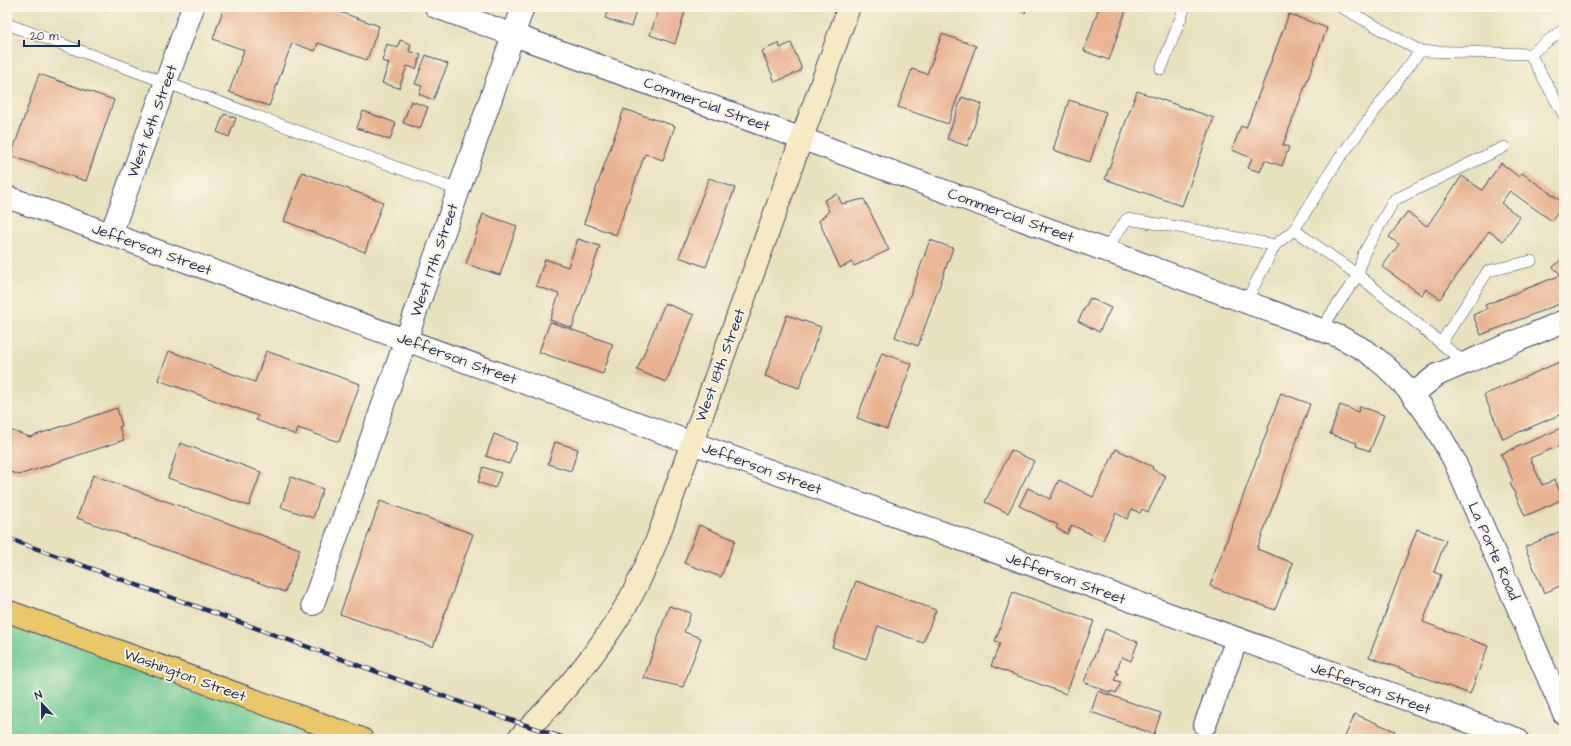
<svg xmlns="http://www.w3.org/2000/svg" width="1571" height="746" font-family="'Architects Daughter',sans-serif">
<style>
.green{fill:#6ec990;stroke:#447c77}
.building{fill:#e8b291}
.lines{fill:none;stroke-linecap:round;stroke-linejoin:round}
.service-casing{stroke:#3a4a6c;stroke-width:12}
.minor-casing{stroke:#3a4a6c;stroke-width:24}
.tertiary-casing{stroke:#3a4a6c;stroke-width:24}
.secondary-casing{stroke:#3a4a6c;stroke-width:24}
.trunk-casing{stroke:#3a4a6c;stroke-width:24}
.service{stroke:#fff;stroke-width:11}
.minor{stroke:#fff;stroke-width:22}
.tertiary{stroke:#fff;stroke-width:22}
.secondary{stroke:#f7e9c3;stroke-width:22}
.trunk{stroke:#eac769;stroke-width:22}
.rail-casing{stroke:#1b2f5e;stroke-width:4.5}
.rail{stroke:#fcf5e5;stroke-width:3;stroke-dasharray:9;stroke-linecap:butt}
.labels{text-anchor:middle;stroke-width:4;stroke-linejoin:round;paint-order:stroke}
.street-label{font-size:15px;fill:#1b2f5e;stroke:#fcf5e5}
</style>
<rect width="100%" height="100%" fill="#fcf5e5"/>
<filter id="ink" filterUnits="userSpaceOnUse"><feTurbulence type="fractalNoise" baseFrequency=".025" numOctaves="2"/><feDisplacementMap in="SourceGraphic" scale="8" xChannelSelector="R" yChannelSelector="G"/><feConvolveMatrix kernelMatrix="1 2 1 2 8 2 1 2 1" color-interpolation-filters="sRGB"/></filter>
<filter id="wash" filterUnits="userSpaceOnUse"><feTurbulence type="fractalNoise" baseFrequency=".012" numOctaves="4" result="noise"/><feDisplacementMap in="SourceGraphic" scale="16" xChannelSelector="R" yChannelSelector="G"/><feGaussianBlur stdDeviation="0.9" result="paint"/><feColorMatrix in="noise" values="0 0 0 0 0 0 0 0 0 0 0 0 0 0 0 0 0 1.4 0 .05"/><feComposite in="paint" operator="in"/></filter>
<g filter="url(#wash)">
<rect width="100%" height="100%" fill="#e8e1be"/>
<!-- green -->
<polygon class="green" points="7,604 383,739 7,739"/>
<g id="blocks">
<!-- building -->
<g class="building">
<polygon points="96,7 108,7 107,11"/>
<polygon points="224,7 326,7 379,26 367,60 318,43 315,51 292,43 269,106 229,92 244,50 213,39"/>
<polygon points="609,7 637,7 631,27 605,18"/>
<polygon points="659,7 671,7 685,12 675,44 650,35"/>
<polygon points="1010,7 1027,7 1025,13"/>
<polygon points="1099,7 1127,7 1109,60 1084,51"/>
<polygon points="1289,14 1327,28 1283,145 1289,147 1282,166 1265,160 1260,172 1248,168 1252,158 1232,150 1241,126 1246,128"/>
<polygon points="942,34 976,46 948,124 898,107 912,69 927,74"/>
<polygon points="400,40 411,44 409,51 421,55 416,69 407,66 399,88 382,83 389,63 382,61 387,44 398,48"/>
<polygon points="779,43 780,48 791,43 801,67 800,71 775,82 762,51"/>
<polygon points="426,55 448,64 433,100 419,94 422,86 415,84"/>
<polygon points="39,74 114,100 86,181 11,156"/>
<polygon points="1137,91 1214,118 1182,206 1105,179"/>
<polygon points="962,97 982,104 967,146 947,139"/>
<polygon points="1069,100 1106,112 1090,162 1053,150"/>
<polygon points="411,101 428,107 420,129 403,123"/>
<polygon points="624,109 675,126 663,160 645,154 616,235 584,223"/>
<polygon points="363,111 396,123 390,140 357,128"/>
<polygon points="224,114 236,118 229,137 217,132"/>
<polygon points="1501,163 1519,177 1522,173 1564,203 1552,221 1510,191 1501,203 1520,217 1503,241 1489,231 1440,299 1426,289 1422,295 1382,267 1399,244 1389,237 1407,212 1427,226 1462,176 1482,190"/>
<polygon points="302,172 383,202 365,252 284,221"/>
<polygon points="709,178 735,188 706,267 679,257"/>
<polygon points="837,194 842,204 864,199 889,250 854,266 852,262 840,268 819,221 829,211 824,200"/>
<polygon points="483,214 517,226 500,275 466,264"/>
<polygon points="578,239 600,246 572,328 550,320 559,294 536,286 545,259 568,267"/>
<polygon points="930,240 953,248 918,346 895,337"/>
<polygon points="1564,257 1564,302 1481,335 1473,315 1487,309 1485,305 1561,275 1553,267"/>
<polygon points="1090,298 1111,308 1099,332 1078,321"/>
<polygon points="665,303 694,315 666,382 637,370"/>
<polygon points="787,315 821,327 799,388 765,376"/>
<polygon points="550,322 613,344 603,374 539,352"/>
<polygon points="169,351 255,382 266,351 360,384 339,442 298,428 296,435 256,420 258,416 158,380"/>
<polygon points="882,353 912,364 887,429 857,418"/>
<polygon points="1564,360 1564,418 1561,419 1559,415 1503,439 1484,395"/>
<polygon points="1281,393 1310,404 1257,549 1293,563 1275,610 1210,586"/>
<polygon points="1340,405 1358,412 1360,406 1384,415 1370,451 1356,446 1357,443 1330,434"/>
<polygon points="117,408 122,426 119,427 124,440 19,475 7,471 7,429 30,437"/>
<polygon points="1564,427 1564,444 1530,458 1542,485 1555,480 1563,499 1525,516 1510,483 1513,481 1501,454"/>
<polygon points="494,434 517,443 509,464 486,456"/>
<polygon points="555,442 578,449 571,471 548,464"/>
<polygon points="180,443 261,472 249,506 168,478"/>
<polygon points="1116,449 1153,467 1152,469 1166,476 1148,512 1142,509 1140,513 1132,509 1127,519 1116,513 1103,540 1072,525 1067,534 1056,528 1058,525 1019,506 1028,488 1050,499 1059,480 1093,497"/>
<polygon points="1011,450 1034,461 1008,513 985,502"/>
<polygon points="483,467 501,473 495,488 478,482"/>
<polygon points="93,475 300,549 285,592 77,518"/>
<polygon points="291,477 323,489 313,518 281,507"/>
<polygon points="380,501 473,534 433,647 340,614"/>
<polygon points="699,525 735,540 721,577 684,563"/>
<polygon points="1417,529 1446,540 1434,572 1441,575 1423,622 1488,646 1470,694 1369,657"/>
<polygon points="1564,530 1564,584 1544,593 1525,547"/>
<polygon points="856,581 936,610 923,643 878,626 866,659 832,647"/>
<polygon points="1013,592 1094,621 1066,694 991,666 1000,643 995,641"/>
<polygon points="669,606 691,613 684,632 701,638 683,687 644,678"/>
<polygon points="1105,629 1138,642 1131,661 1122,657 1116,672 1118,673 1114,680 1121,682 1116,693 1111,691 1111,693 1084,682"/>
<polygon points="1098,691 1161,713 1154,734 1091,712"/>
<polygon points="1355,714 1395,731 1392,739 1344,739"/>
</g>
</g>
</g>
<g filter="url(#ink)">
<use href="#blocks" fill-opacity="0" stroke="#3a4a6c" stroke-width="1"/>
<g class="lines">
<defs>
<g id="service">
<polyline points="1562,7 1564,8"/>
<polyline points="7,24 458,190"/>
<polyline points="1420,51 1530,54 1564,115"/>
<polyline points="1530,54 1564,29"/>
<polyline points="1161,69 1185,7"/>
<polyline points="1294,230 1358,275 1363,255 1394,200 1504,147"/>
<polyline points="1275,245 1294,230 1338,160 1420,51 1341,7"/>
<polyline points="1105,250 1127,219 1190,229 1275,245 1246,302"/>
<polyline points="1321,329 1358,275 1465,363"/>
<polyline points="1441,343 1488,271 1531,261"/>
</g>
<g id="minor">
<polyline points="7,197 1517,739"/>
<polyline points="111,234 193,7"/>
<polyline points="1413,394 1437,375 1564,321"/>
<polyline points="313,604 523,7"/>
<polyline points="1205,725 1237,639"/>
</g>
<path id="tertiary" d="M 436,7 L 822,146 L 1338,336 C 1350,342 1362,348 1373,356 C 1411,386 1431,418 1454,460 L 1564,714"/>
<path id="secondary" d="M 518,739 C 559,699 598,653 627,604 C 639,583 648,562 657,540 L 849,7"/>
<polyline id="trunk" points="7,611 362,739"/>
</defs>
<!-- service casing -->
<use href="#service" class="service-casing"/>
<!-- minor casing -->
<use href="#minor" class="minor-casing"/>
<!-- tertiary casing -->
<use href="#tertiary" class="tertiary-casing"/>
<!-- secondary casing -->
<use href="#secondary" class="secondary-casing"/>
<!-- trunk casing -->
<use href="#trunk" class="trunk-casing"/>
<!-- service -->
<use href="#service" class="service"/>
<!-- minor -->
<use href="#minor" class="minor"/>
<!-- tertiary -->
<use href="#tertiary" class="tertiary"/>
<!-- secondary -->
<use href="#secondary" class="secondary"/>
<!-- trunk -->
<use href="#trunk" class="trunk"/>
<defs>
<polyline id="rail" points="7,538 496,715 567,739"/>
</defs>
<!-- rail casing -->
<use href="#rail" class="rail-casing"/>
<!-- rail -->
<use href="#rail" class="rail"/>
</g>
</g>
<g class="labels">
<!-- street labels -->
<g class="street-label">
<text transform="translate(707 104) rotate(20)" y="5">Commercial Street</text>
<text transform="translate(152 121) rotate(-70)" y="5">West 16th Street</text>
<text transform="translate(1011 215) rotate(20)" y="5">Commercial Street</text>
<text transform="translate(152 249) rotate(20)" y="5">Jefferson Street</text>
<text transform="translate(434 260) rotate(-71)" y="5">West 17th Street</text>
<text transform="translate(457 358) rotate(20)" y="5">Jefferson Street</text>
<text transform="translate(720 365) rotate(-70)" y="5">West 18th Street</text>
<text transform="translate(762 468) rotate(20)" y="5">Jefferson Street</text>
<text transform="translate(1494 551) rotate(66)" y="5">La Porte Road</text>
<text transform="translate(1066 578) rotate(20)" y="5">Jefferson Street</text>
<text transform="translate(185 675) rotate(20)" y="5">Washington Street</text>
<text transform="translate(1371 688) rotate(20)" y="5">Jefferson Street</text>
</g>
</g>
<!-- margin -->
<rect width="1571" height="746" fill="none" stroke="#fcf5e5" stroke-width="24"/>
<!-- north arrow -->
<g transform="translate(42 704) rotate(338)" stroke="#fcf5e5" stroke-width="3" paint-order="stroke">
<path d="M0-3L7 15L0 10L-7 15Z" fill="#1b2f5e"/>
<text y="-6" font-size="11" font-weight="bold" text-anchor="middle" fill="#1b2f5e">N</text>
</g>
<!-- scale -->
<path d="M24 40v6h55v-6" fill="none" stroke="#1b2f5e" stroke-width="2"/>
<text x="30" y="40" font-size="12" fill="#1b2f5e" stroke="#fcf5e5" stroke-width="3" paint-order="stroke">20 m</text>
</svg>
